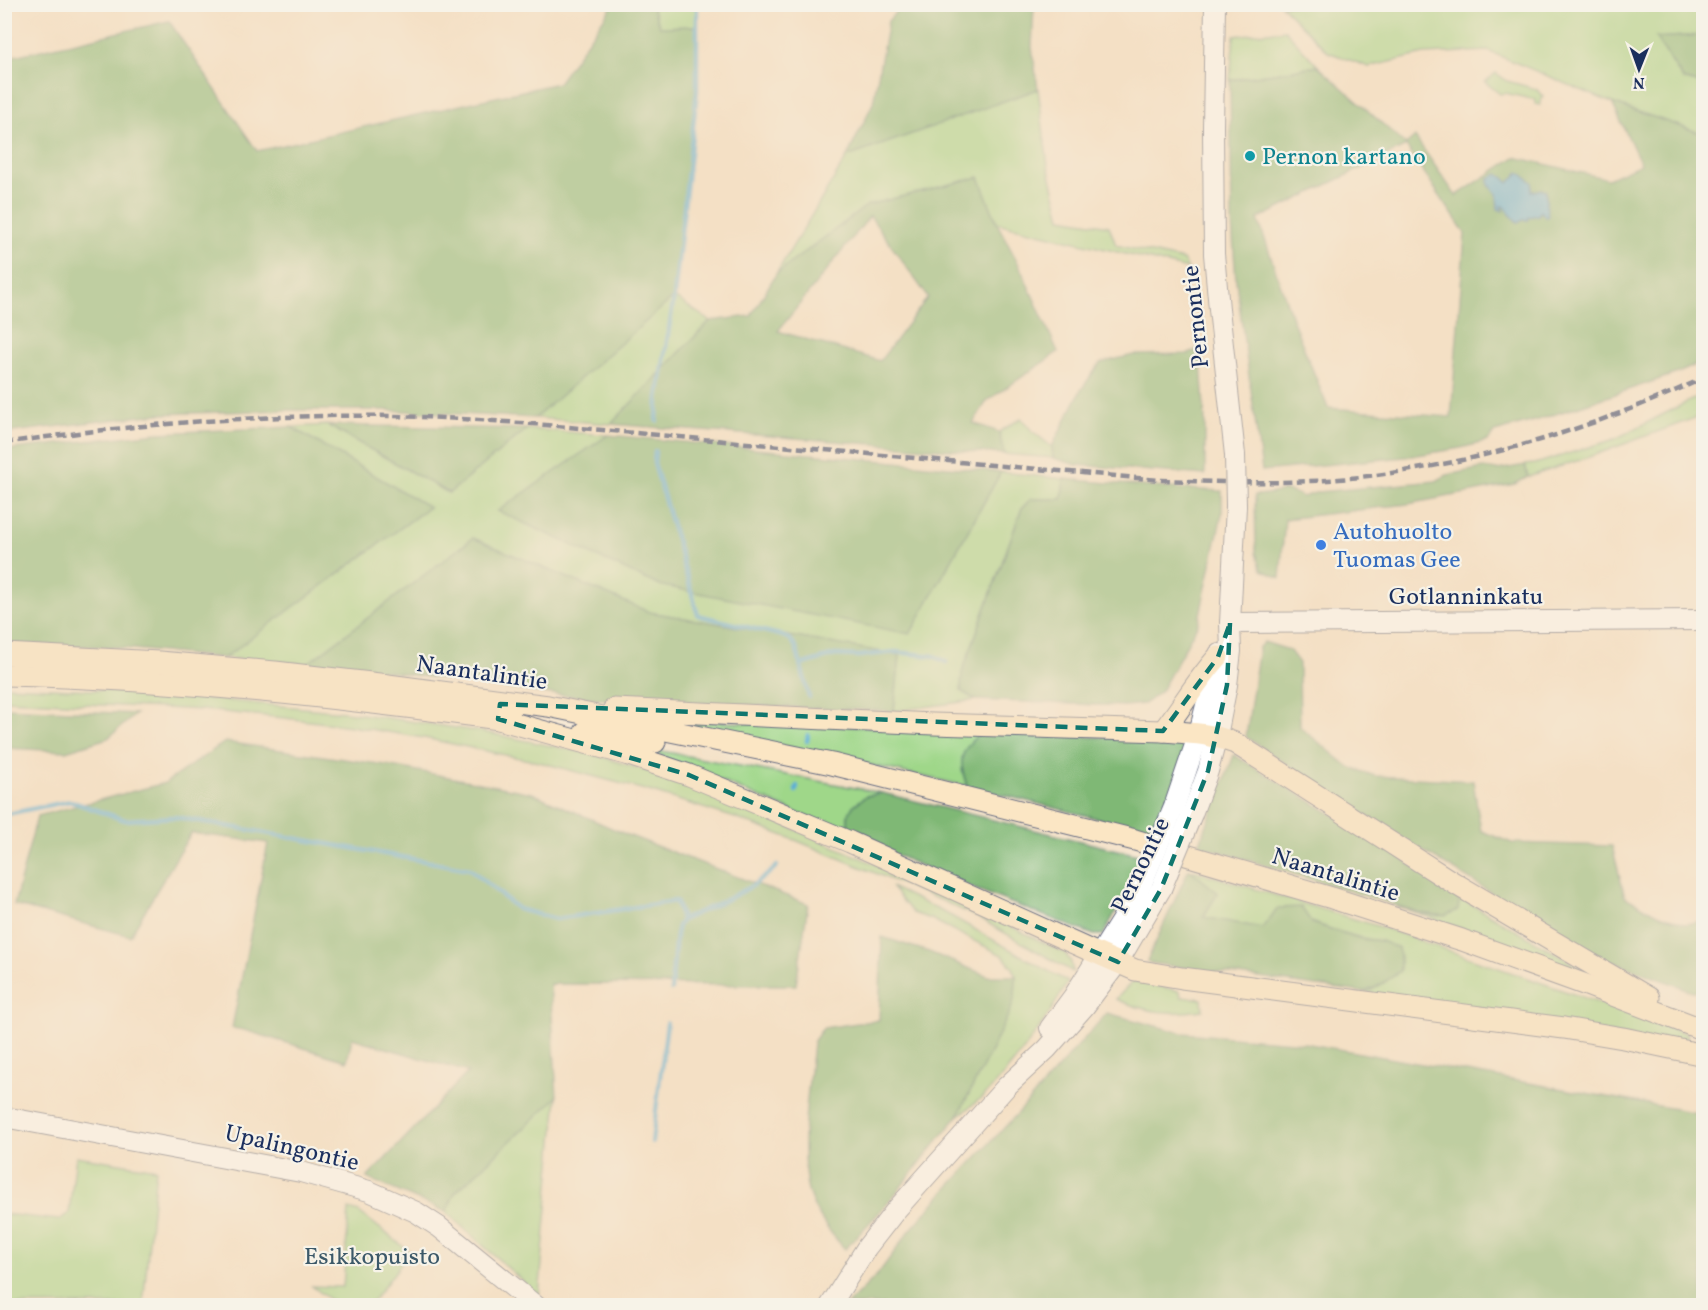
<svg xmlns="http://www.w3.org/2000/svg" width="1708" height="1310" font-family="Vollkorn,serif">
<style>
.green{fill:#9fd789;stroke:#5d8374;stroke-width:1.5}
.forest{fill:#7fb875;stroke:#4d746a;stroke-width:1.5;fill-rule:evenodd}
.water{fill:#5aaed6;stroke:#3a6e9a;stroke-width:1.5}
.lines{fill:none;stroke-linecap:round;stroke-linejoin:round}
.stream{stroke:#5aaed6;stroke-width:4.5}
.tertiary-casing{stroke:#676d82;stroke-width:22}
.secondary-casing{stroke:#676d82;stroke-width:23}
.tertiary{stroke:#fff;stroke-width:20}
.secondary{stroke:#fbe6c4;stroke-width:21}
.rail{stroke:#1b2f5e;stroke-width:4.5;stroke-dasharray:9 4.5;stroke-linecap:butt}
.tertiary-bridge-casing{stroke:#676d82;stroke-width:22;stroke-linecap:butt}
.tertiary-bridge{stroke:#fff;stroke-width:20}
.marked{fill:none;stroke:#0f766e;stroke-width:4.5;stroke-dasharray:12 8;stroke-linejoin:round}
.culture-dot{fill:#0f9aa8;stroke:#f7f3e8;stroke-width:2}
.shop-dot{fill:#3f7fe0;stroke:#f7f3e8;stroke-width:2}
.labels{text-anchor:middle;stroke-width:4.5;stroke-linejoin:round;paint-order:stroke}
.culture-label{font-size:24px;fill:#0d838f;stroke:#f7f3e8;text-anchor:start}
.street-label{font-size:24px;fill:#1b2f5e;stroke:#f7f3e8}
.shop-label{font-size:24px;fill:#366cbe;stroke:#f7f3e8;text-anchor:start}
.park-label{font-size:24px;fill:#3c5969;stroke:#f7f3e8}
</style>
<rect width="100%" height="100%" fill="#f7f3e8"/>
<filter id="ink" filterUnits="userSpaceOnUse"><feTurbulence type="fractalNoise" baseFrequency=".0167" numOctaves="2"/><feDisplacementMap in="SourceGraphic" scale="12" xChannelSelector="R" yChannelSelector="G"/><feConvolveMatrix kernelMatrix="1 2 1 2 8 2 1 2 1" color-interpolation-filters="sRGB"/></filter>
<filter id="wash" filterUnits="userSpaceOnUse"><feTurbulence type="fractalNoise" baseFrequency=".008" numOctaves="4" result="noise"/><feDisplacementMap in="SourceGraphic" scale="24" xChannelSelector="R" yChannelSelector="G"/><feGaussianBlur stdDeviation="1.35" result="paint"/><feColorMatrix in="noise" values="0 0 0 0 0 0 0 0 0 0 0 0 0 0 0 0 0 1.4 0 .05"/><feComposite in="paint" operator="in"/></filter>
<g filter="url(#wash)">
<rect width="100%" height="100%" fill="#f4e0c5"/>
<!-- green -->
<g class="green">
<polygon points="651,5 697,5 697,26 660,27"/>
<polygon points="1281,5 1703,5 1703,35 1656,38 1683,79 1703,85 1703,134 1612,103 1488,51 1424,54 1369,67 1328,52"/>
<polygon points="1285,30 1318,66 1230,80 1234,36"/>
<polygon points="1496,73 1507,81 1536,89 1543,96 1540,105 1535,104 1536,100 1505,93 1500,94 1485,82"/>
<polygon points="1038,89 1048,166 1061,218 1109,226 1116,245 1183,260 1188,269 997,223 979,178 868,205 776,274 847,157"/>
<polygon points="674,297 710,321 611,424 535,418"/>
<polygon points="1703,394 1703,415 1589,457 1528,477 1525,465 1535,464 1615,439"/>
<polygon points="1021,418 1032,431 1052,447 1053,458 1004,454 999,432"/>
<polygon points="327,425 449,493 527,429 608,435 498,511 910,634 1001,472 1064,479 1062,499 1031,499 1022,508 962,673 961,691 976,700 894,711 900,655 649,612 473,538 307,664 224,658 429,507 291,427"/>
<polygon points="5,686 139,692 354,713 484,732 596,755 690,784 979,909 1010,926 1065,953 1071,962 1073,972 977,917 945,902 795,840 735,818 649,791 543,763 424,738 351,726 284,718 203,710 5,700"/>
<polygon points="661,720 981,731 962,770 967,786"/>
<polygon points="640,747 882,793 866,796 853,806 848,816 848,827 852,836"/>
<path d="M 1189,869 L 1384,928 L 1688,1034 L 1684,1046 L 1361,992 L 1372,990 L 1386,981 L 1381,941 C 1345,937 1311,922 1279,908 L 1262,928 L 1203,917 L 1218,893 Z"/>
<path d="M 891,887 L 951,916 L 1068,982 C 1047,1019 1021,1056 992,1088 C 982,1099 968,1108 957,1117 L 992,1049 L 1015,996 L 1016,976 L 1013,968 L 1002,955 L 931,919 L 913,913 Z"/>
<polygon points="1455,895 1581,968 1579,970 1391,904 1434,916 1440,916 1458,910 1459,902"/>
<path d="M 1133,981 L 1180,991 L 1181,997 L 1202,999 L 1203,1010 C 1170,1015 1147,1013 1116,999 Z"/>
<polygon points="557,1097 539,1296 446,1212 455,1193"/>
<polygon points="76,1156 156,1169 143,1305 5,1305 5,1214 59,1220 69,1213"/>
<polygon points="349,1209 359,1212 410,1252 370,1305 337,1305 312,1286 343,1287"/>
</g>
<!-- forest -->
<g class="forest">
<polygon points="613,5 651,5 660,27 697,26 697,91 674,297 535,418 382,410 287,410 158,414 5,433 5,58 169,21 257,151 558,83"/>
<polygon points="902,5 1034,5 1032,47 1038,89 847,157 873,103 888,21"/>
<polygon points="1703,35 1704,35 1703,85 1683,79 1656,38"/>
<path d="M 1318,66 L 1406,145 L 1415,137 L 1456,196 L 1515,157 L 1608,179 L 1641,164 L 1612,103 L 1703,134 L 1703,207 L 1698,221 L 1704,225 L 1703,362 L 1678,373 L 1541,419 L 1495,432 L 1488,441 L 1461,448 L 1405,457 L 1262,471 L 1236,281 L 1232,222 L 1230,80 ZM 1406,146 L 1465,233 L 1451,417 L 1328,408 L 1293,321 L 1258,219 Z"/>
<path d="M 979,177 L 997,223 L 1018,263 L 1058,352 L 987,401 L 973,423 L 999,432 L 1004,454 L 611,424 L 710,321 L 751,316 L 776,274 L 868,205 ZM 870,216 L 928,297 L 880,361 L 778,331 Z"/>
<polygon points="1200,348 1205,422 1205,475 1077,465 1053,458 1052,447 1081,390 1100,363 1133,355 1189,354"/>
<polygon points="327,425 527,429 449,493"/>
<polygon points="291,427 429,507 224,658 113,647 5,644 5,450 158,433"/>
<polygon points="608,435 1001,472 910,634 658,585 498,511"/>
<path d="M 1525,465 L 1528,477 L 1515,484 L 1408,504 L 1285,519 L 1280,578 L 1262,570 L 1256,553 L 1255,495 C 1277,496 1281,484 1303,497 L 1318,492 L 1436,481 L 1447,475 L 1483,468 L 1497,470 Z"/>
<polygon points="1064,479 1153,487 1222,491 1222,514 1198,624 1161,691 1144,704 1124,706 976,700 961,691 962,673 1022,508 1031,499 1062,499"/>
<polygon points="473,538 649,612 900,655 894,711 614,700 552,694 370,669 307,664"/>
<polygon points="1264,642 1289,650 1299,663 1300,727 1349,767 1375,776 1473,781 1481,831 1512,843 1612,846 1625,897 1655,913 1685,924 1703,921 1703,995 1589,953 1352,807 1246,737 1259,647"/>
<polygon points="5,708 136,714 108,738 66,751 5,748"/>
<path d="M 981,731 L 1174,741 L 1181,744 L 1186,750 L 1156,833 L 967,786 C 957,757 961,752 981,731 Z"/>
<polygon points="225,742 386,765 532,793 625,834 808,904 796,985 550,984 557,1097 455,1193 446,1212 367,1178 468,1072 352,1038 347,1061 244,1030 232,1028 268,843 191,833 130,936 14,905 37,816 165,783"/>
<polygon points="1234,755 1370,837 1455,895 1459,902 1458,910 1445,916 1421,913 1199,845"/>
<polygon points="882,793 1146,857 1103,935 1094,935 975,889 852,836 848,827 848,816 853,806 866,796"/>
<path d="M 1189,869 L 1218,893 L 1203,917 L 1262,928 L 1278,908 L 1301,907 L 1312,923 L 1362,939 L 1381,941 L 1398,948 L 1400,957 L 1400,971 C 1388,980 1377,989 1361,992 L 1150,963 L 1147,961 Z"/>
<path d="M 882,937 L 929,952 L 988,976 L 1016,976 L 1015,996 L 1012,1007 L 992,1049 L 957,1117 L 887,1204 L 845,1249 C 829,1232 812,1210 807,1186 C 799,1142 809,1088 813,1042 L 823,1028 L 879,1020 Z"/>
<polygon points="1107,1013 1182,1033 1304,1043 1703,1114 1703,1305 847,1305 878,1274 908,1233 940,1196 1020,1111"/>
</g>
<!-- water -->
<polygon class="water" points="1519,172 1532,182 1531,192 1541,189 1546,190 1546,205 1548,215 1547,217 1545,217 1541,211 1538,215 1529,217 1528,220 1523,220 1518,223 1503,206 1501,206 1503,211 1498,209 1497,194 1489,185 1489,178 1498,174 1504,178 1509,183"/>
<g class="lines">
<!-- stream -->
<g class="stream">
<polyline points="657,421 658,398 674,297 697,91 697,4"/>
<polyline points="655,451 654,463 698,615 780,635 790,639 796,647 809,697"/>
<polyline points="800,665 835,655 859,656 895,652 934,656 946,662"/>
<polyline points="807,741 808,735"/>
<polyline points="796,791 797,786"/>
<path d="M 7,814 L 70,801 L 125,820 L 175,817 L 470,869 L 518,909 L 556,919 L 676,901 L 682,920 C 715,904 751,892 777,866"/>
<polyline points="671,990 676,934 678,926 682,920"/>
<polyline points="652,1142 667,1023"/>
</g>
</g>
</g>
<g filter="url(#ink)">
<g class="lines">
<defs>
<g id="tertiary">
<polyline points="1215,4 1213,127 1214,254 1219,309 1235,455"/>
<polyline points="1230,623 1704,620"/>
<polyline points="1174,807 1199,733 1219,654"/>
<polyline points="1192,814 1208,771 1217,736 1227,685 1231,651 1230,623 1236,506"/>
<polyline points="1050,1028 1073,997 1126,913 1143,881"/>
<polyline points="4,1117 301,1172 369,1191 416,1212 439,1227 536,1306"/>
<polyline points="830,1306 867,1247 896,1210 1007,1086 1047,1049 1084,1007 1118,962 1161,889"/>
</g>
<g id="secondary">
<polyline points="4,654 159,662 275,672 388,685 548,706 832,764 1135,840 1332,898 1462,940 1589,986 1704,1030"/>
<path d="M 4,675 C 174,679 344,698 513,721"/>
<path d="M 614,709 L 933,724 L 1163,731 C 1191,733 1209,733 1235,743 L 1449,880 L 1649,998"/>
<polyline points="498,719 626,754 689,775 850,842 1087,949 1135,970 1182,978 1564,1028 1623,1038 1704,1055"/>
<path d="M 1163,731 C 1182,707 1197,680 1218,657"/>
<polyline points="585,732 655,742"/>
</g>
</defs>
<!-- tertiary casing -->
<use href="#tertiary" class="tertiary-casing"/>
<!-- secondary casing -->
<use href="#secondary" class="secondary-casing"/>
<!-- tertiary -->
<use href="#tertiary" class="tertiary"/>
<!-- secondary -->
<use href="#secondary" class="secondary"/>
<!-- rail -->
<path class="rail" d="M 4,443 C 132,424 262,414 391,416 C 443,417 495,421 546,425 L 1160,480 C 1216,482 1272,484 1328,480 C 1459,470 1585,432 1704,378"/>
<defs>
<g id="tertiary-bridge">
<polyline points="1235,455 1236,506"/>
<polyline points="1143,881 1174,807"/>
<polyline points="1161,889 1192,814"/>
</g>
</defs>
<!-- tertiary-bridge casing -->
<use href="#tertiary-bridge" class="tertiary-bridge-casing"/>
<!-- tertiary-bridge -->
<use href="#tertiary-bridge" class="tertiary-bridge"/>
</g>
</g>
<!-- marked area -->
<path d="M0 0H1708V1310H0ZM 1230,623 L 1227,685 L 1208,771 L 1161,889 L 1118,962 L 689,775 L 498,719 L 500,704 L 1163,731 L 1218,657 Z" fill="#f4e0c5" fill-opacity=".55" fill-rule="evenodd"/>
<path class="marked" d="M 1230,623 L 1227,685 L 1208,771 L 1161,889 L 1118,962 L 689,775 L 498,719 L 500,704 L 1163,731 L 1218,657 Z"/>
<!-- markers -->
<circle class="culture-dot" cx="1250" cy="156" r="6"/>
<circle class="shop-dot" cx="1321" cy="545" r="6"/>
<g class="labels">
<!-- culture labels -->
<g class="culture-label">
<text x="1262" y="164">Pernon kartano</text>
</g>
<!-- street labels -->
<g class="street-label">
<text transform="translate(1195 317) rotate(-96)" y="8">Pernontie</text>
<text x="1466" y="604">Gotlanninkatu</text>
<text transform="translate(482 672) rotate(8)" y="8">Naantalintie</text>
<text transform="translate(1140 865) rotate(-64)" y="8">Pernontie</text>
<text transform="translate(1336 874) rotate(17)" y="8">Naantalintie</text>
<text transform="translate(292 1147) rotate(13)" y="8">Upalingontie</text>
</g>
<!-- shop labels -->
<g class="shop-label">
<text x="1333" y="539">Autohuolto<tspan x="1333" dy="28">Tuomas Gee</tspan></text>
</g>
<!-- park labels -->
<g class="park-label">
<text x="372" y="1264">Esikkopuisto</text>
</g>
</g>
<!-- margin -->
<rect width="1708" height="1310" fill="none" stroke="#f7f3e8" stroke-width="24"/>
<!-- north arrow -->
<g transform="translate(1639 69) rotate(181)" stroke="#f7f3e8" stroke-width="4.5" paint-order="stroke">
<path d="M0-4.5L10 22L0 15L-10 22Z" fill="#1b2f5e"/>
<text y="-9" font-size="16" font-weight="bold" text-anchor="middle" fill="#1b2f5e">N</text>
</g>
</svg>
